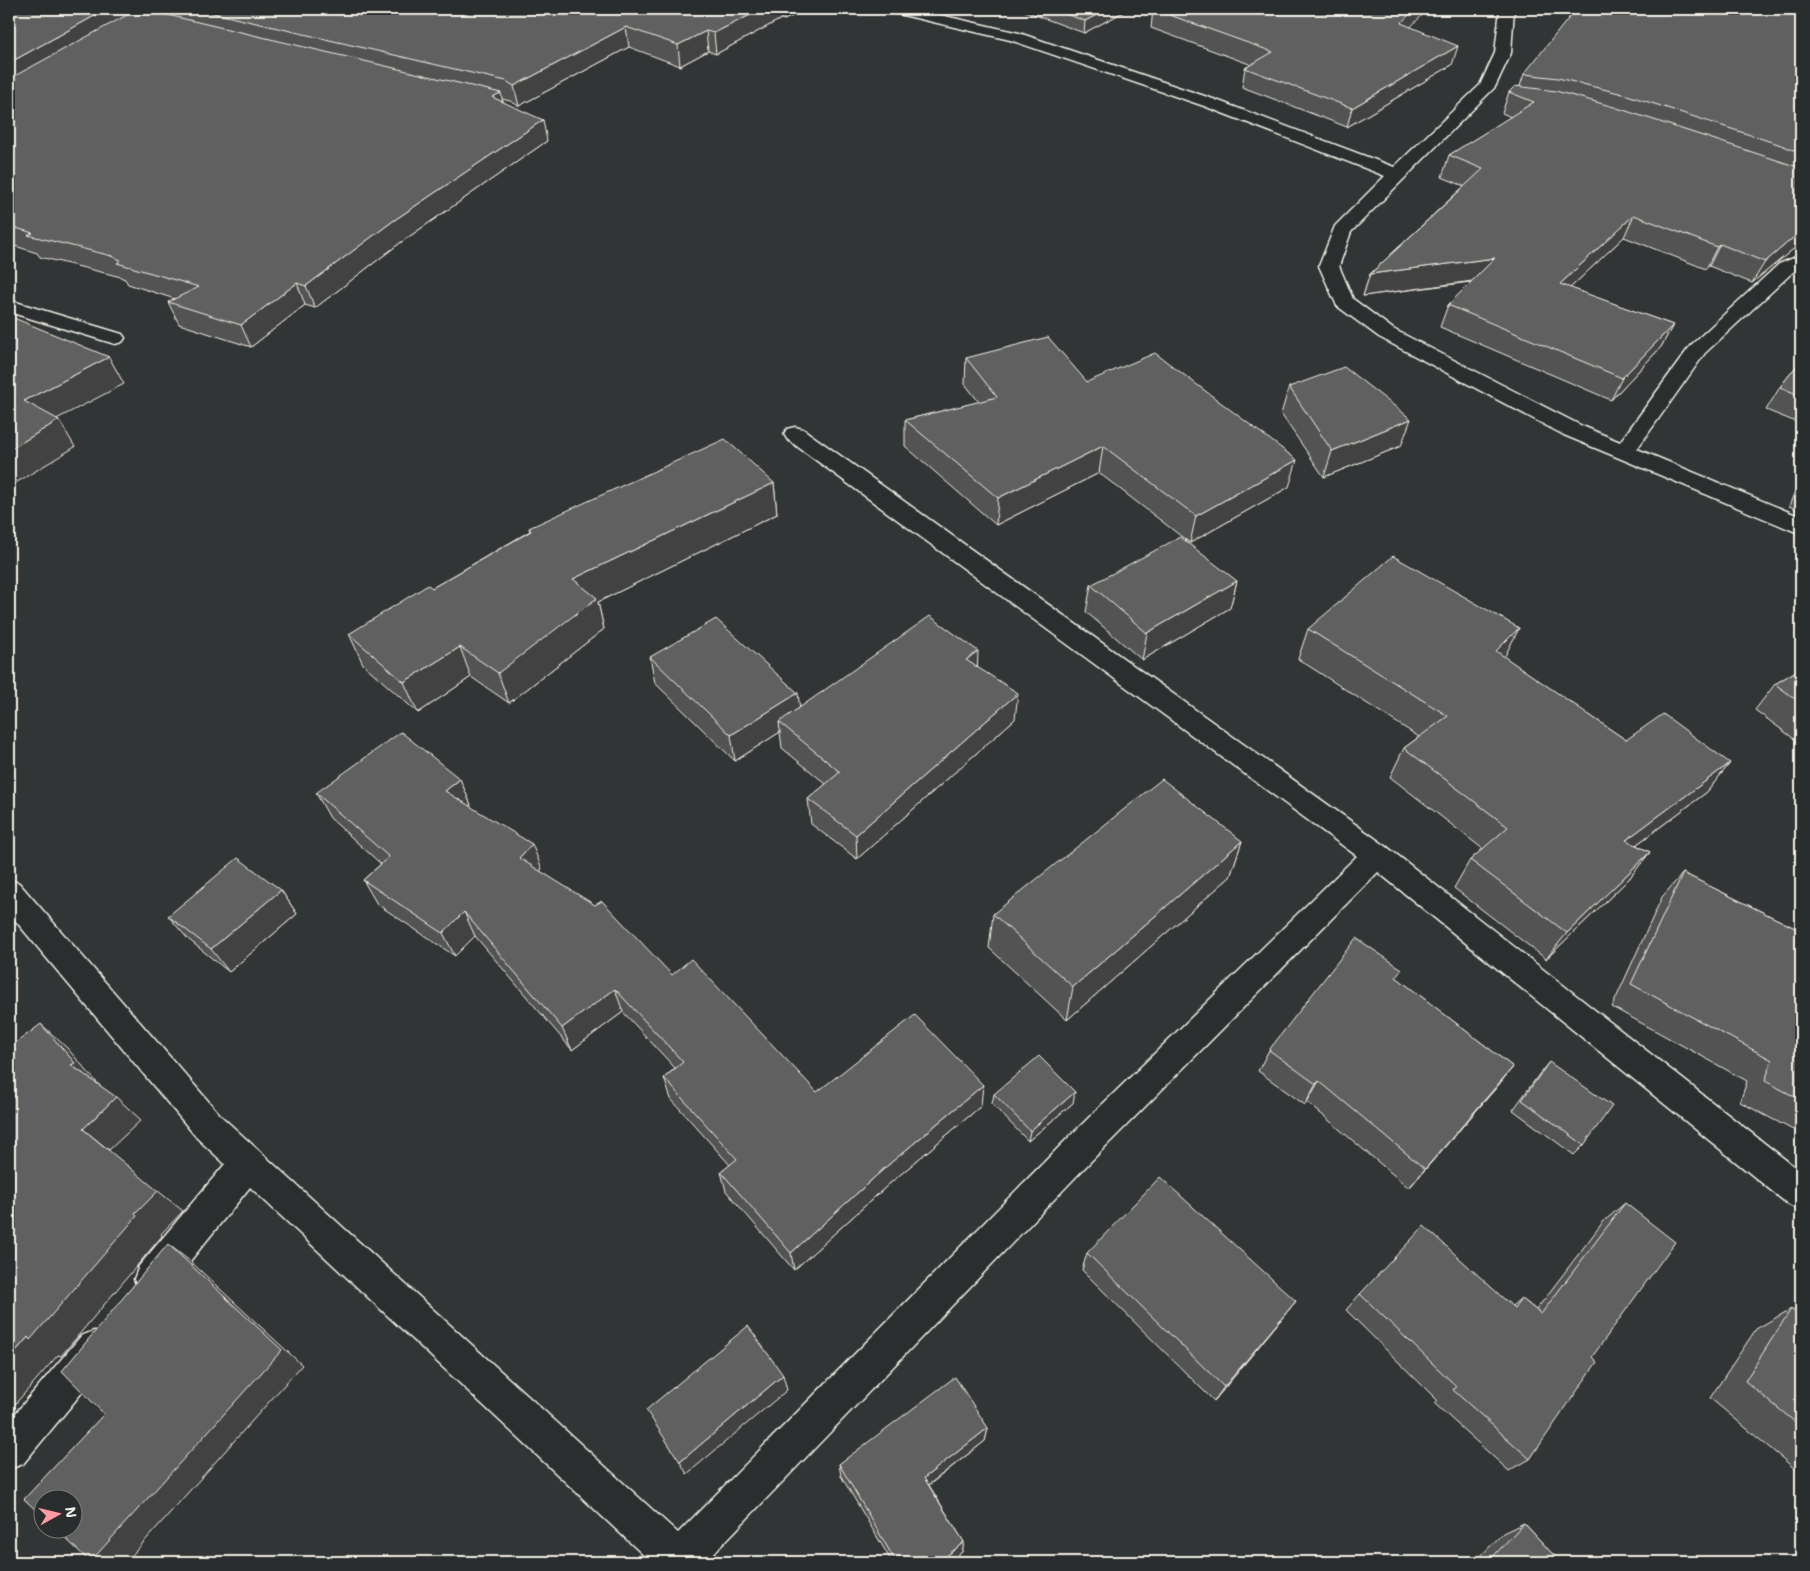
<svg xmlns="http://www.w3.org/2000/svg" width="1810" height="1571" font-family="'Shantell Sans',sans-serif">
<style>
.lines{fill:none;stroke-linecap:round;stroke-linejoin:round}
.street-casing{stroke:#f4f1e8;stroke-width:3}
.street{fill:#2a2d2e;fill-rule:evenodd}
.wall{fill:#525352;stroke:#f4f1e8}
.shaded-wall{fill:#424342;stroke:#f4f1e8}
.building{fill:#5f605f;stroke:#f4f1e8}
</style>
<rect width="100%" height="100%" fill="#323535"/>
<filter id="ink" filterUnits="userSpaceOnUse"><feTurbulence type="fractalNoise" baseFrequency=".02" numOctaves="2"/><feDisplacementMap in="SourceGraphic" scale="10" xChannelSelector="R" yChannelSelector="G"/><feConvolveMatrix kernelMatrix="1 2 1 2 8 2 1 2 1" color-interpolation-filters="sRGB"/></filter>
<g filter="url(#ink)">
<g class="lines">
<defs>
<g id="street">
<polygon points="888,9 914,9 1019,33 1216,100 1394,167 1480,85 1495,53 1500,9 1514,9 1511,53 1495,87 1351,232 1339,266 1353,299 1393,329 1580,425 1620,442 1691,345 1779,264 1801,255 1801,268 1793,272 1705,353 1637,449 1801,517 1801,534 1564,435 1379,337 1337,306 1319,266 1335,226 1385,176 1204,106 1010,40 890,12"/>
<polygon points="9,300 122,334 125,338 122,342 115,344 9,312"/>
<polygon points="795,427 803,429 1387,847 1801,1172 1801,1210 1789,1205 1378,872 1091,1161 710,1557 712,1562 651,1562 250,1187 165,1292 152,1297 139,1292 134,1279 139,1266 225,1164 198,1139 9,913 9,880 19,883 222,1117 678,1533 1067,1139 1357,856 787,439 784,434 787,429"/>
<polygon points="94,1331 107,1336 112,1349 107,1362 23,1464 9,1469 9,1421 81,1336"/>
</g>
</defs>
<!-- street casing -->
<use href="#street" class="street-casing"/>
<!-- street -->
<use href="#street" class="street"/>
</g>
<!-- wall -->
<g class="wall">
<polygon points="9,9 157,9 151,11 161,13 159,9 808,9 784,20 781,19 716,54 708,51 680,66 629,47 519,106 510,101 502,99 503,102 547,141 400,243 315,308 305,305 251,347 179,324 168,302 175,299 128,284 125,279 122,278 121,277 40,257 37,253 9,244"/>
<polygon points="1019,9 1129,9 1084,33"/>
<polygon points="1153,9 1411,27 1452,65 1347,127 1242,87 1245,68 1252,65 1151,28"/>
<polygon points="1801,9 1801,248 1797,246 1752,283 1709,266 1706,269 1624,237 1570,288 1673,325 1661,347 1611,400 1440,327 1448,305 1471,282 1363,296 1370,274 1464,186 1442,177 1449,155 1511,117 1502,113 1509,92 1520,86 1524,74"/>
<polygon points="966,358 1087,382 1289,487 1190,543 1099,473 996,525 905,446 905,420 979,402 965,384"/>
<polygon points="1801,360 1801,424 1766,410 1780,387"/>
<polygon points="1289,387 1401,446 1324,477 1281,414"/>
<polygon points="1801,476 1801,511 1789,506"/>
<polygon points="774,483 777,514 598,602 604,629 509,703 471,677 418,713 363,664 349,634 432,588 530,531 529,528"/>
<polygon points="1237,581 1230,608 1142,660 1086,612 1091,585"/>
<polygon points="1519,628 1504,657 1626,740 1730,763 1707,792 1636,845 1650,852 1628,880 1546,959 1454,888 1470,860 1483,849 1390,777 1404,748 1419,737 1298,659 1308,629"/>
<polygon points="650,657 800,707 977,667 1015,719 857,859 811,824 808,799 826,784 782,748 780,732 735,761 655,683"/>
<polygon points="1801,668 1801,744 1755,710 1775,684"/>
<polygon points="460,779 471,805 469,806 542,869 540,871 817,1092 981,1106 888,1185 794,1270 726,1191 721,1172 730,1165 671,1099 664,1078 675,1068 623,1012 572,1050 475,936 455,956 377,904 363,880 381,864 330,818 316,793"/>
<polygon points="1242,841 1230,877 1067,1020 989,948 993,914"/>
<polygon points="1683,873 1801,931 1801,1123 1793,1130 1740,1102 1747,1081 1612,1007 1662,897"/>
<polygon points="281,890 297,914 229,972 188,939 168,916"/>
<polygon points="1397,978 1513,1067 1496,1088 1409,1188 1307,1102 1305,1105 1258,1071 1269,1050"/>
<polygon points="1549,1062 1584,1145 1574,1155 1513,1110 1540,1073"/>
<polygon points="994,1094 1073,1103 1028,1141 992,1104"/>
<polygon points="1625,1203 1592,1357 1530,1459 1509,1471 1435,1404 1438,1401 1346,1310 1360,1294 1512,1306 1521,1298 1536,1310 1603,1222"/>
<polygon points="1087,1253 1283,1317 1214,1401 1082,1270"/>
<polygon points="1791,1309 1801,1317 1801,1474 1710,1398 1756,1329"/>
<polygon points="988,1428 985,1441 929,1485 964,1542 962,1552 949,1562 892,1562 841,1476 839,1464"/>
<polygon points="1524,1523 1560,1562 1475,1562 1503,1533"/>
</g>
<!-- shaded-wall -->
<g class="shaded-wall">
<polygon points="107,9 157,9 138,16 9,89 9,63"/>
<polygon points="762,9 781,9 781,19 716,54 714,33"/>
<polygon points="783,9 808,9 784,20"/>
<polygon points="1108,9 1129,9 1084,33 1085,21"/>
<polygon points="1415,9 1428,9 1396,42 1401,23"/>
<polygon points="626,27 629,47 519,106 514,86"/>
<polygon points="706,31 708,51 680,66 678,45"/>
<polygon points="1458,46 1452,65 1347,127 1352,108"/>
<polygon points="501,93 505,114 492,97"/>
<polygon points="543,120 547,141 400,243 315,308 306,286 393,221"/>
<polygon points="1634,215 1624,237 1551,306 1560,284"/>
<polygon points="1801,231 1801,238 1797,246 1752,283 1765,262"/>
<polygon points="1720,244 1709,266 1706,269 1717,247"/>
<polygon points="1495,258 1487,279 1363,296 1370,274"/>
<polygon points="297,283 305,305 251,347 241,325"/>
<polygon points="1673,325 1661,347 1611,400 1622,378"/>
<polygon points="109,357 124,384 41,427 24,401"/>
<polygon points="1411,419 1401,446 1324,477 1332,451"/>
<polygon points="59,420 75,447 9,487 9,450"/>
<polygon points="1103,446 1099,473 996,525 998,498"/>
<polygon points="1297,460 1289,487 1190,543 1196,516"/>
<polygon points="774,483 777,514 598,602 604,629 509,703 498,673 573,579"/>
<polygon points="1237,581 1230,608 1142,660 1147,633"/>
<polygon points="1519,628 1504,658 1496,651"/>
<polygon points="460,647 471,677 418,713 404,682"/>
<polygon points="978,651 977,677 966,660"/>
<polygon points="798,693 801,719 779,722 780,732 735,761 731,735"/>
<polygon points="1018,693 1015,719 857,859 856,835"/>
<polygon points="1730,763 1707,792 1605,868 1626,840"/>
<polygon points="460,779 471,805 456,816 445,791"/>
<polygon points="1242,841 1230,877 1067,1020 1073,987"/>
<polygon points="532,844 542,869 529,882 519,858"/>
<polygon points="1650,852 1628,880 1546,959 1567,933"/>
<polygon points="281,890 297,914 229,972 211,949"/>
<polygon points="464,912 475,936 455,956 443,933"/>
<polygon points="615,989 623,1012 572,1050 562,1028"/>
<polygon points="41,1024 67,1048 100,1086 71,1065"/>
<polygon points="1513,1067 1496,1088 1409,1188 1425,1169"/>
<polygon points="1319,1081 1307,1102 1305,1105 1316,1084"/>
<polygon points="983,1085 981,1106 888,1185 794,1270 791,1253 887,1166"/>
<polygon points="1075,1092 1073,1103 1028,1141 1030,1131"/>
<polygon points="116,1097 141,1120 109,1150 83,1129"/>
<polygon points="158,1191 183,1211 161,1234 162,1236 61,1356 58,1355 9,1411 9,1359 135,1214"/>
<polygon points="168,1244 191,1262 302,1365 126,1562 90,1562"/>
<polygon points="1296,1301 1283,1317 1214,1401 1224,1387"/>
<polygon points="783,1375 787,1390 687,1474 680,1462"/>
<polygon points="988,1428 985,1441 923,1489 924,1478"/>
<polygon points="964,1542 962,1552 949,1562 939,1562"/>
</g>
<!-- building -->
<g class="building">
<polygon points="9,9 107,9 9,63"/>
<polygon points="138,9 142,9 501,93 492,97 543,120 393,221 306,286 297,283 241,325 168,302 199,287 117,263 121,260 111,256 112,256 28,235 33,233 9,226 9,79"/>
<polygon points="196,9 762,9 714,33 706,31 678,45 626,27 514,86 506,81"/>
<polygon points="1052,9 1108,9 1085,21"/>
<polygon points="1153,9 1415,9 1401,23 1458,46 1352,108 1245,68 1273,52"/>
<polygon points="1576,9 1801,9 1801,153 1781,145 1627,95 1558,78 1524,74"/>
<polygon points="1515,86 1556,91 1614,107 1801,168 1801,231 1765,262 1720,244 1717,247 1634,215 1560,284 1673,325 1622,378 1448,305 1495,258 1370,274 1483,169 1449,155 1534,102 1509,92"/>
<polygon points="9,316 109,357 24,401 59,420 9,450"/>
<polygon points="1048,337 1087,382 1155,353 1297,460 1196,516 1103,446 998,498 905,420 997,397 966,358"/>
<polygon points="1801,360 1801,396 1780,387"/>
<polygon points="1344,367 1411,419 1332,451 1289,387"/>
<polygon points="725,439 774,483 573,579 597,598 498,673 460,647 404,682 349,634 428,585 432,588 531,531 529,528"/>
<polygon points="1180,537 1237,581 1147,633 1091,585"/>
<polygon points="1393,556 1519,628 1496,651 1626,740 1663,714 1730,763 1626,840 1650,852 1567,933 1470,860 1508,827 1404,748 1448,716 1308,629"/>
<polygon points="930,616 978,651 966,660 1018,693 856,835 808,799 840,772 779,722"/>
<polygon points="716,619 798,693 731,735 650,657"/>
<polygon points="1801,668 1801,703 1775,684"/>
<polygon points="401,732 460,779 445,791 532,844 519,858 595,905 602,901 672,975 691,959 817,1092 915,1015 983,1085 887,1166 791,1253 721,1172 737,1159 664,1078 683,1062 615,989 562,1028 464,912 443,933 363,880 389,857 316,793"/>
<polygon points="1162,779 1242,841 1073,987 993,914"/>
<polygon points="238,858 281,890 211,949 168,916"/>
<polygon points="1683,873 1801,931 1801,1100 1765,1081 1772,1060 1631,984"/>
<polygon points="1356,938 1402,969 1396,977 1513,1067 1425,1169 1319,1081 1316,1084 1269,1050"/>
<polygon points="41,1024 75,1063 71,1065 116,1097 83,1129 158,1191 135,1214 137,1216 30,1340 28,1337 9,1359 9,1048"/>
<polygon points="1039,1056 1075,1092 1030,1131 994,1094"/>
<polygon points="1549,1062 1612,1106 1584,1145 1522,1100"/>
<polygon points="1160,1177 1296,1301 1224,1387 1087,1253"/>
<polygon points="1625,1203 1675,1242 1592,1357 1597,1362 1530,1459 1453,1390 1456,1386 1360,1294 1424,1226 1514,1308 1521,1298 1541,1314"/>
<polygon points="168,1244 282,1350 90,1562 55,1528 72,1528 72,1498 42,1498 42,1516 24,1499 104,1414 62,1371"/>
<polygon points="1791,1309 1801,1317 1801,1427 1745,1381"/>
<polygon points="748,1326 783,1375 680,1462 646,1410"/>
<polygon points="955,1377 988,1428 924,1478 964,1542 939,1562 896,1562 839,1464"/>
<polygon points="1524,1523 1560,1562 1488,1562"/>
</g>
</g>
<!-- margin -->
<rect width="1810" height="1571" fill="none" stroke="#2a2d2e" stroke-width="30"/>
<rect x="15" y="15" width="1780" height="1541" fill="none" stroke="#f4f1e8" stroke-width="2" filter="url(#ink)"/>
<!-- north arrow -->
<g transform="translate(58 1514) rotate(82)"><circle r="24" fill="#2a2d2e" stroke="#7b7b78"/>
<path d="M0-4L9 19L0 12L-9 19Z" fill="#ff9aa2"/>
<text y="-8" font-size="14" font-weight="bold" text-anchor="middle" fill="#f4f1e8">N</text>
</g>
</svg>
